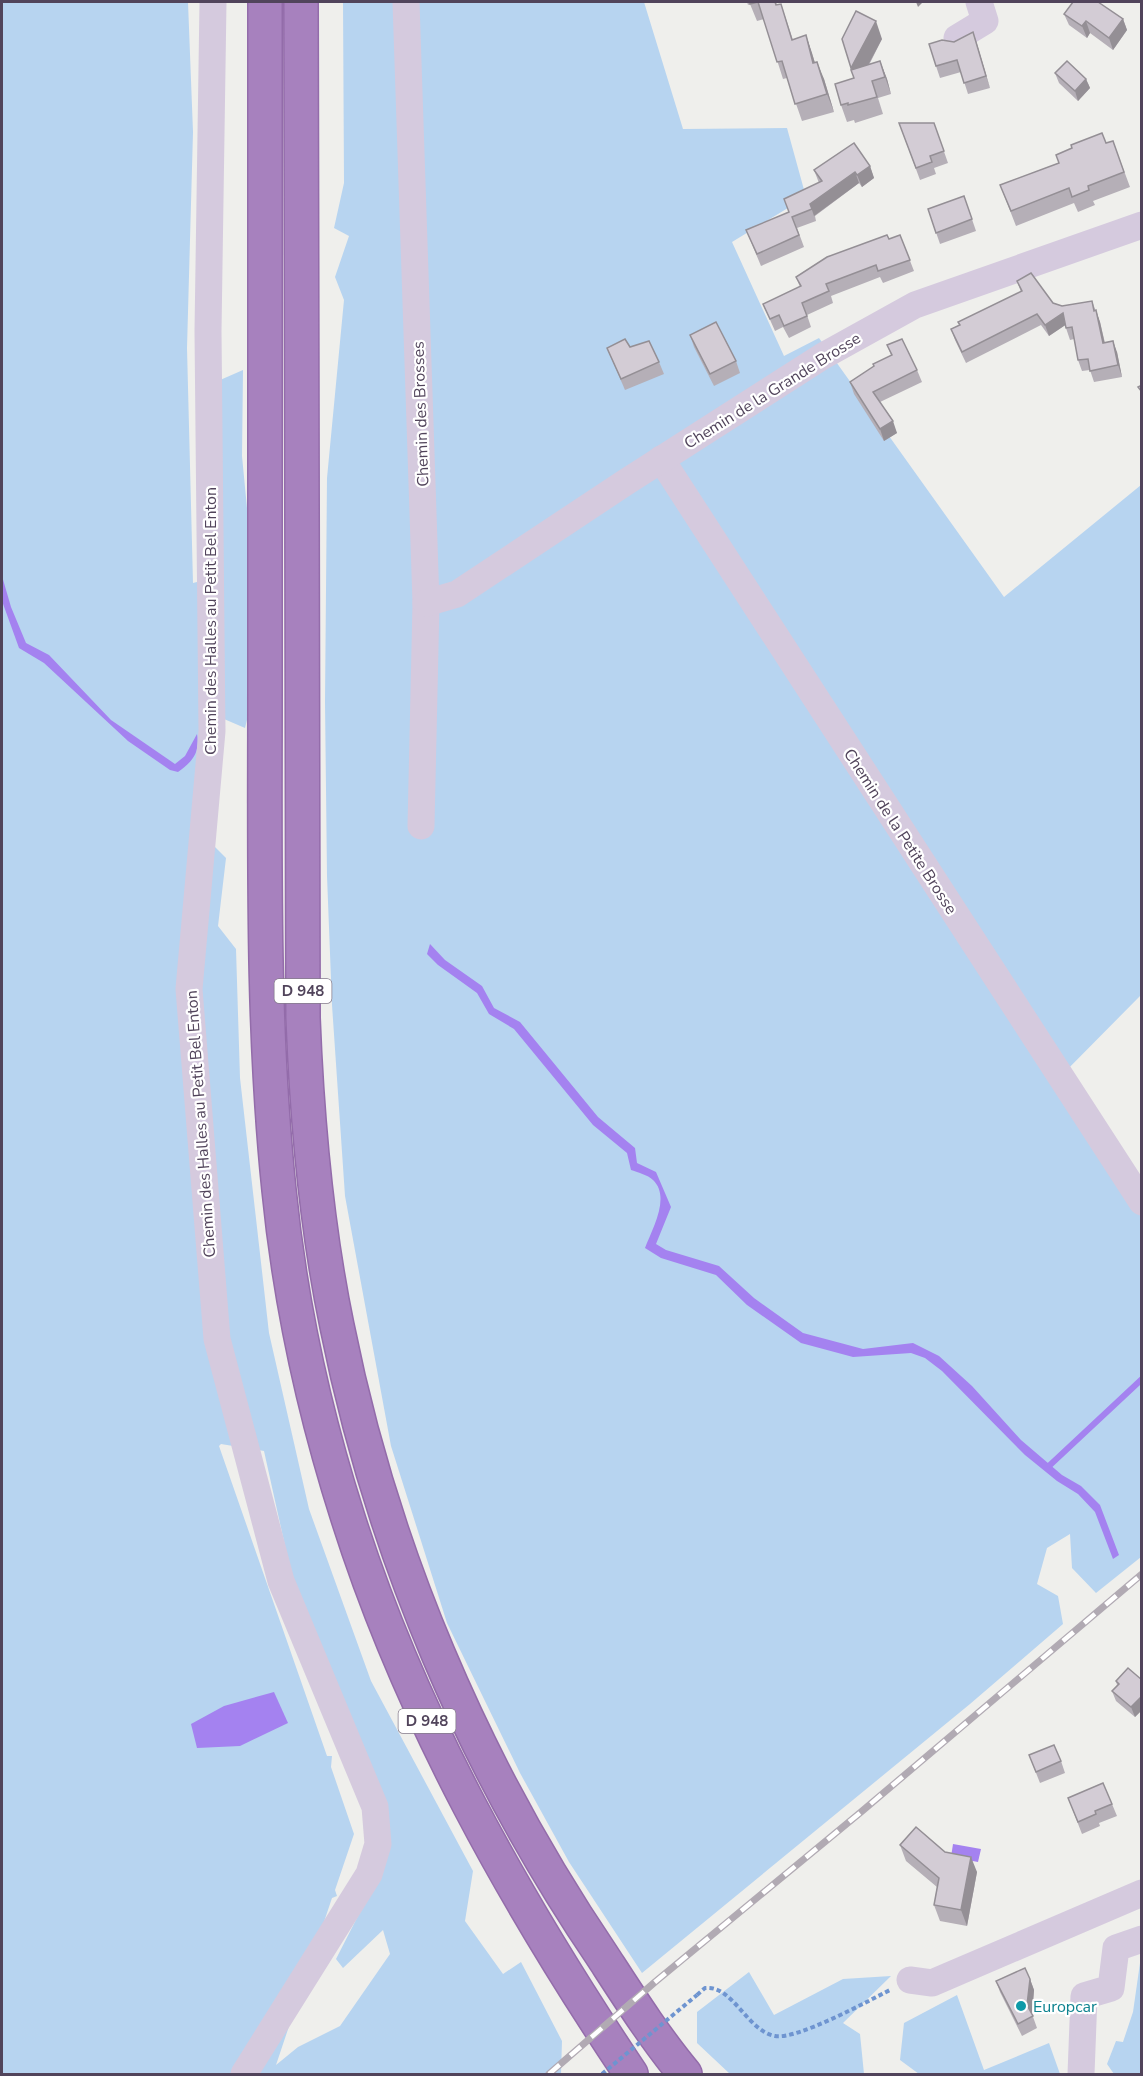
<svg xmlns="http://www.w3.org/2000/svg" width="1143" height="2076" font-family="'Nunito Sans',sans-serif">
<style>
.green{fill:#b7d4f0;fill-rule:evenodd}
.water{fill:#a482f0}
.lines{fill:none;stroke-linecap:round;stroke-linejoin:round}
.stream{stroke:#a482f0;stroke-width:6}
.highway-casing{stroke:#936caa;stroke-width:36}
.path{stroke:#6e94d0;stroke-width:4;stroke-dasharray:4.5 3;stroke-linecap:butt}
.minor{stroke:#d5cade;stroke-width:27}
.highway{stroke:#a781be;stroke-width:33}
.rail-casing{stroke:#b1aab3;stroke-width:7}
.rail{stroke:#fff;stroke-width:4.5;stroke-dasharray:14;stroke-linecap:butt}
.path-bridge{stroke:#6e94d0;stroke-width:4;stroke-dasharray:4.5 3;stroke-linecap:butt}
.wall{fill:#b5afb7}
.shaded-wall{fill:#948f95}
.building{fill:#d3ccd5;stroke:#948f95;stroke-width:1.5}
.culture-dot{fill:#0f9aa8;stroke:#fff;stroke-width:2}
.labels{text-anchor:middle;stroke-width:4.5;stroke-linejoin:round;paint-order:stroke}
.shield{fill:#fff;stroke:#857c8c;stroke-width:1.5}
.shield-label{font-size:15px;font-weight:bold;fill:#51445b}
.street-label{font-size:16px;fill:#51445b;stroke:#fff}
.culture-label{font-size:16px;fill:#0d838f;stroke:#fff;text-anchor:start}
</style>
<rect width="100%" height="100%" fill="#efefec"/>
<!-- green -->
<g class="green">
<path d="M 2,2 L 188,2 L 193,132 L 187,348 L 193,583 L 201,581 L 211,384 L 243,370 L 242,456 L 249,529 L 253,695 L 245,728 L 210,713 L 198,830 L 226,858 L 218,926 L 236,949 L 240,1078 L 269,1333 L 309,1509 L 371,1681 L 473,1871 L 465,1921 L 503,1974 L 521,1962 L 562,2041 L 561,2074 L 2,2074 ZM 221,1444 L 264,1451 L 293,1582 L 386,1861 L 336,1959 L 343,1968 L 383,1930 L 390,1954 L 340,2026 L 298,2047 L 276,2065 L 332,1898 L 337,1896 L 335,1890 L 354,1834 L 331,1767 L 332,1756 L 327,1756 L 219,1446 Z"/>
<polygon points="343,2 644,2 683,129 787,128 806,197 732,242 784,356 819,338 1004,597 1141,485 1141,995 1055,1082 1141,1205 1141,1557 1096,1593 1072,1568 1070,1534 1047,1548 1037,1584 1058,1596 1063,1624 970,1704 642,1973 569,1862 520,1773 447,1623 391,1446 345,1196 332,1005 327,876 325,702 327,478 344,300 335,277 349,236 334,228 344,183"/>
<polygon points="1141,1956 1141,2074 1114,2074 1107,2064 1116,2041 1123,2042 1133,2012"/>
<polygon points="749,1972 774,2015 843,1979 891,1976 843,2023 860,2034 864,2074 730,2074 697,2043 697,2012"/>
<polygon points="957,1995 984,2070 1049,2043 1060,2074 919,2074 900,2060 904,2023"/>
</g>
<!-- water -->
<g class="water">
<path d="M 2,576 L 11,607 L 26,643 L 49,655 L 111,720 L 175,764 L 185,756 L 197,734 C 200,753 193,761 178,772 L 170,770 L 128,741 L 44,663 L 19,648 L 2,601 Z"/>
<path d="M 430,944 L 445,960 L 482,986 L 494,1008 L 520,1022 L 598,1117 L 635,1148 L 637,1163 L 656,1172 L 671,1207 L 656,1244 L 666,1250 L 719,1266 L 754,1298 L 803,1333 L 863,1349 L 913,1343 L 939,1356 L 972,1386 L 1021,1440 L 1062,1475 L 1081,1486 L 1100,1505 L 1119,1555 L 1113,1559 L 1095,1512 L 1078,1494 L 1057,1481 L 1025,1455 L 942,1371 L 925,1358 L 911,1353 L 853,1357 L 801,1343 L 747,1305 L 716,1275 L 661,1258 L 645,1248 C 652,1229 671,1197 653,1180 C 648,1175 637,1172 631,1170 L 627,1153 L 593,1125 L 514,1029 L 489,1014 L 477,993 L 438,965 L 427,954 Z"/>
<polygon points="274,1692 288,1723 240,1746 197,1748 191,1724 224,1706"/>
<polygon points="953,1844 981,1849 978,1862 951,1857"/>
</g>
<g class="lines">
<!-- stream -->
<polyline class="stream" points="1050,1465 1142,1379"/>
<defs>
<g id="highway">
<path d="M 265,2 C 265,232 265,463 265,693 C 265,859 262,1025 279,1190 C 290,1301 314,1412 348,1518 C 411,1717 515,1901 631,2074"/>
<path d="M 301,2 L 303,1018 C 307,1121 316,1225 337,1326 C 382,1551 474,1767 603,1957 C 629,1997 655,2038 685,2074"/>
</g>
</defs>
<!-- highway casing -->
<use href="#highway" class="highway-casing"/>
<!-- path -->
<path class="path" d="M 697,1995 L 705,1988 C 733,1985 747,2031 775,2036 C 797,2040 868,2001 890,1990"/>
<!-- minor -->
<g class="minor">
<polyline points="213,2 208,331 212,731 189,989 217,1339 281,1581 375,1807 378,1844 369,1874 244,2074"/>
<polyline points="406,2 426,603 421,826"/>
<polyline points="957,38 985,21 979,2"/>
<polyline points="661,459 1142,1202"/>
<polyline points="426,603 457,594 626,482 823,356 915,305 1142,225"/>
<polyline points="910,1980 932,1983 1142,1893"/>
<polyline points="1081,2074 1084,1996 1111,1988 1116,1948 1142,1939"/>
</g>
<!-- highway -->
<use href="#highway" class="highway"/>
<defs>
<polyline id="rail" points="549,2074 655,1982 861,1812 1142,1574"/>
</defs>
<!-- rail casing -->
<use href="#rail" class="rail-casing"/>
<!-- rail -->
<use href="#rail" class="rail"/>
<!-- path-bridge -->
<polyline class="path-bridge" points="602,2074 697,1995"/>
</g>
<!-- wall -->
<g class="wall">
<polygon points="747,2 776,2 777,5 781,4 793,40 806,35 815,63 824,79 834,112 802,121 787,78 783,79 764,19 757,21 750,4 748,5"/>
<polygon points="1064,14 1123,19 1127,30 1113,50 1090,33 1087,38 1069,25"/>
<polygon points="973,32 990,88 968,94 961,72 940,78 936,66 954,42"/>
<polygon points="842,39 882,39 869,65 880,61 887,79 891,94 878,98 883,114 855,123 854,120 847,122 841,105 854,78"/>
<polygon points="1055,73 1086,79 1090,88 1078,101 1059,83"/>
<polygon points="899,123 934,123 948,163 934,168 936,174 920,180"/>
<polygon points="1113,141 1130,187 1093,201 1095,205 1078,212 1074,203 1016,226 1000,185 1059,163"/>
<polygon points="870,166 874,178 862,187 859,183 815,216 816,221 797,228 804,247 761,266 746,230 789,212 819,183 814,170"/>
<polygon points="964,196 976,231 940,244 928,209"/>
<polygon points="900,235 914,271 883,283 880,277 831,296 833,303 807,315 811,327 789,338 783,327 775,331 763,304 800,287 796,277"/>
<polygon points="1017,281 1053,303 1062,306 1092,301 1100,322 1105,343 1117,352 1122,377 1094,382 1090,370 1082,371 1078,360 1074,339 1070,340 1065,325 1049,336 1041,325 966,363 955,340 951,329 1021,292"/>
<polygon points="690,335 736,361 740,373 714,386 694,347"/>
<polygon points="887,345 917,370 922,382 880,402 897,433 884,441 854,394 850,382 891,355"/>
<polygon points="630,347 659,362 664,374 625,390 607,348"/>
<polygon points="1142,1680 1142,1710 1135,1717 1116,1701 1112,1691 1117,1685 1116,1681"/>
<polygon points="1029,1755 1061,1761 1065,1773 1040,1783"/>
<polygon points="1068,1798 1112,1804 1117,1816 1099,1823 1100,1826 1082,1834"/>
<polygon points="900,1845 945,1852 977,1872 967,1926 940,1921 934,1905 937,1887 906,1861"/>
<polygon points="1030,1979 1034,1990 1032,2014 1037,2028 1022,2036 1000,1992 996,1981"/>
</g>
<!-- shaded-wall -->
<g class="shaded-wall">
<polygon points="916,2 923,2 918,7"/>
<polygon points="1123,19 1127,30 1113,50 1109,38"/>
<polygon points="876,21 882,39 857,86 851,68"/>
<polygon points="1086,21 1090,33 1087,38 1082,26"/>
<polygon points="973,32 977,44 990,88 986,76"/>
<polygon points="806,35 812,53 820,80 813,63"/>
<polygon points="880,61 887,79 891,94 885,77"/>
<polygon points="817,62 824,79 834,112 827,94"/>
<polygon points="1086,79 1090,88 1078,101 1075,91"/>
<polygon points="870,166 874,178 862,187 857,175"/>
<polygon points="855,172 859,183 814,216 810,204"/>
<polygon points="1096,310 1100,322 1107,354 1103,343"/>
<polygon points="1063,313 1067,324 1049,336 1045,325"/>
<polygon points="1113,341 1117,352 1122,377 1118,365"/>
<polygon points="893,421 897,433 884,441 880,429"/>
<polygon points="1142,1696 1142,1710 1135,1717 1131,1707"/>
<polygon points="971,1857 977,1872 967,1926 961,1910"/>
<polygon points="1030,1979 1034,1990 1032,2016 1027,2005"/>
</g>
<!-- building -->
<g class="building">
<polygon points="750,2 775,2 776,5 781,4 792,40 806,35 813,63 817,62 827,94 795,104 782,61 777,62 758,2 750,4"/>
<polygon points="1073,2 1098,2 1123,19 1109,38 1086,21 1082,26 1064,14"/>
<polygon points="856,11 876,21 851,68 842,39"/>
<polygon points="973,32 986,76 964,83 957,60 936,66 929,44 942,40 954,42"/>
<polygon points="880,61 885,77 872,81 877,97 848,105 848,103 841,105 835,84 854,78 851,70"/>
<polygon points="1067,61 1086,79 1075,91 1055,73"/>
<polygon points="899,123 934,123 944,151 930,156 932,162 916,168"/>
<polygon points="1102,133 1106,143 1113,141 1124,172 1088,186 1089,190 1072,197 1069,188 1011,211 1000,185 1059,163 1056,155 1072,148 1071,145"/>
<polygon points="854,143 870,166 857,175 855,172 810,204 812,209 792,217 799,235 757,254 746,230 789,212 784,199 822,181 814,170"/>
<polygon points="964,196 972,219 936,233 928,209"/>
<polygon points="887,235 889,239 900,235 910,260 878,271 876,265 826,284 829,291 802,303 807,316 784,326 779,315 770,319 763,304 801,286 796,277 827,257"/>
<polygon points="1031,273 1053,303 1062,306 1092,301 1094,311 1096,310 1103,343 1113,341 1118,365 1090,371 1088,359 1078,360 1072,327 1066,328 1063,313 1045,325 1037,314 962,352 951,329 960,325 958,322 1022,291 1017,281"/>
<polygon points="716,322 736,361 710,374 690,335"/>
<polygon points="625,339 630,347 649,341 659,362 621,379 607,348"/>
<polygon points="902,339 917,370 873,392 893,421 880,429 850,382 874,366 873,364 892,355 887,345"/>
<polygon points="1142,385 1142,392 1138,387"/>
<polygon points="1128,1668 1142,1680 1142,1696 1131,1707 1112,1691 1119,1684 1116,1681"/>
<polygon points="1054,1745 1061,1761 1036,1772 1029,1755"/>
<polygon points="1103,1783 1112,1804 1095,1811 1096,1814 1078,1822 1068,1798"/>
<polygon points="916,1827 945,1852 971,1857 961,1910 934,1905 939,1878 900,1845"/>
<polygon points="1025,1968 1030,1979 1027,2005 1033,2016 1018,2024 996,1981"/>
</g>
<!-- markers -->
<circle class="culture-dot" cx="1021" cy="2006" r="6"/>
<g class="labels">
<!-- shield labels -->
<g class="shield">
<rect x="274.5" y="979" width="57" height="24" rx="4.5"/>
<rect x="398.5" y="1709" width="57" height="24" rx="4.5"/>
</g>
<g class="shield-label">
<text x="303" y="996">D 948</text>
<text x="427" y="1726">D 948</text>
</g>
<!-- street labels -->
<g class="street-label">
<text transform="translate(772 390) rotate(-32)" y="6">Chemin de la Grande Brosse</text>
<text transform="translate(420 414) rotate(-92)" y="6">Chemin des Brosses</text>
<text transform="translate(210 621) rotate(-90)" y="6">Chemin des Halles au Petit Bel Enton</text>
<text transform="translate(901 831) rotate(57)" y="6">Chemin de la Petite Brosse</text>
<text transform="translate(200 1124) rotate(-94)" y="6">Chemin des Halles au Petit Bel Enton</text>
</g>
<!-- culture labels -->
<g class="culture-label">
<text x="1033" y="2012">Europcar</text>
</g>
</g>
<!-- border -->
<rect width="1143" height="2076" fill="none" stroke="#51445b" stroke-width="6"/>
</svg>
